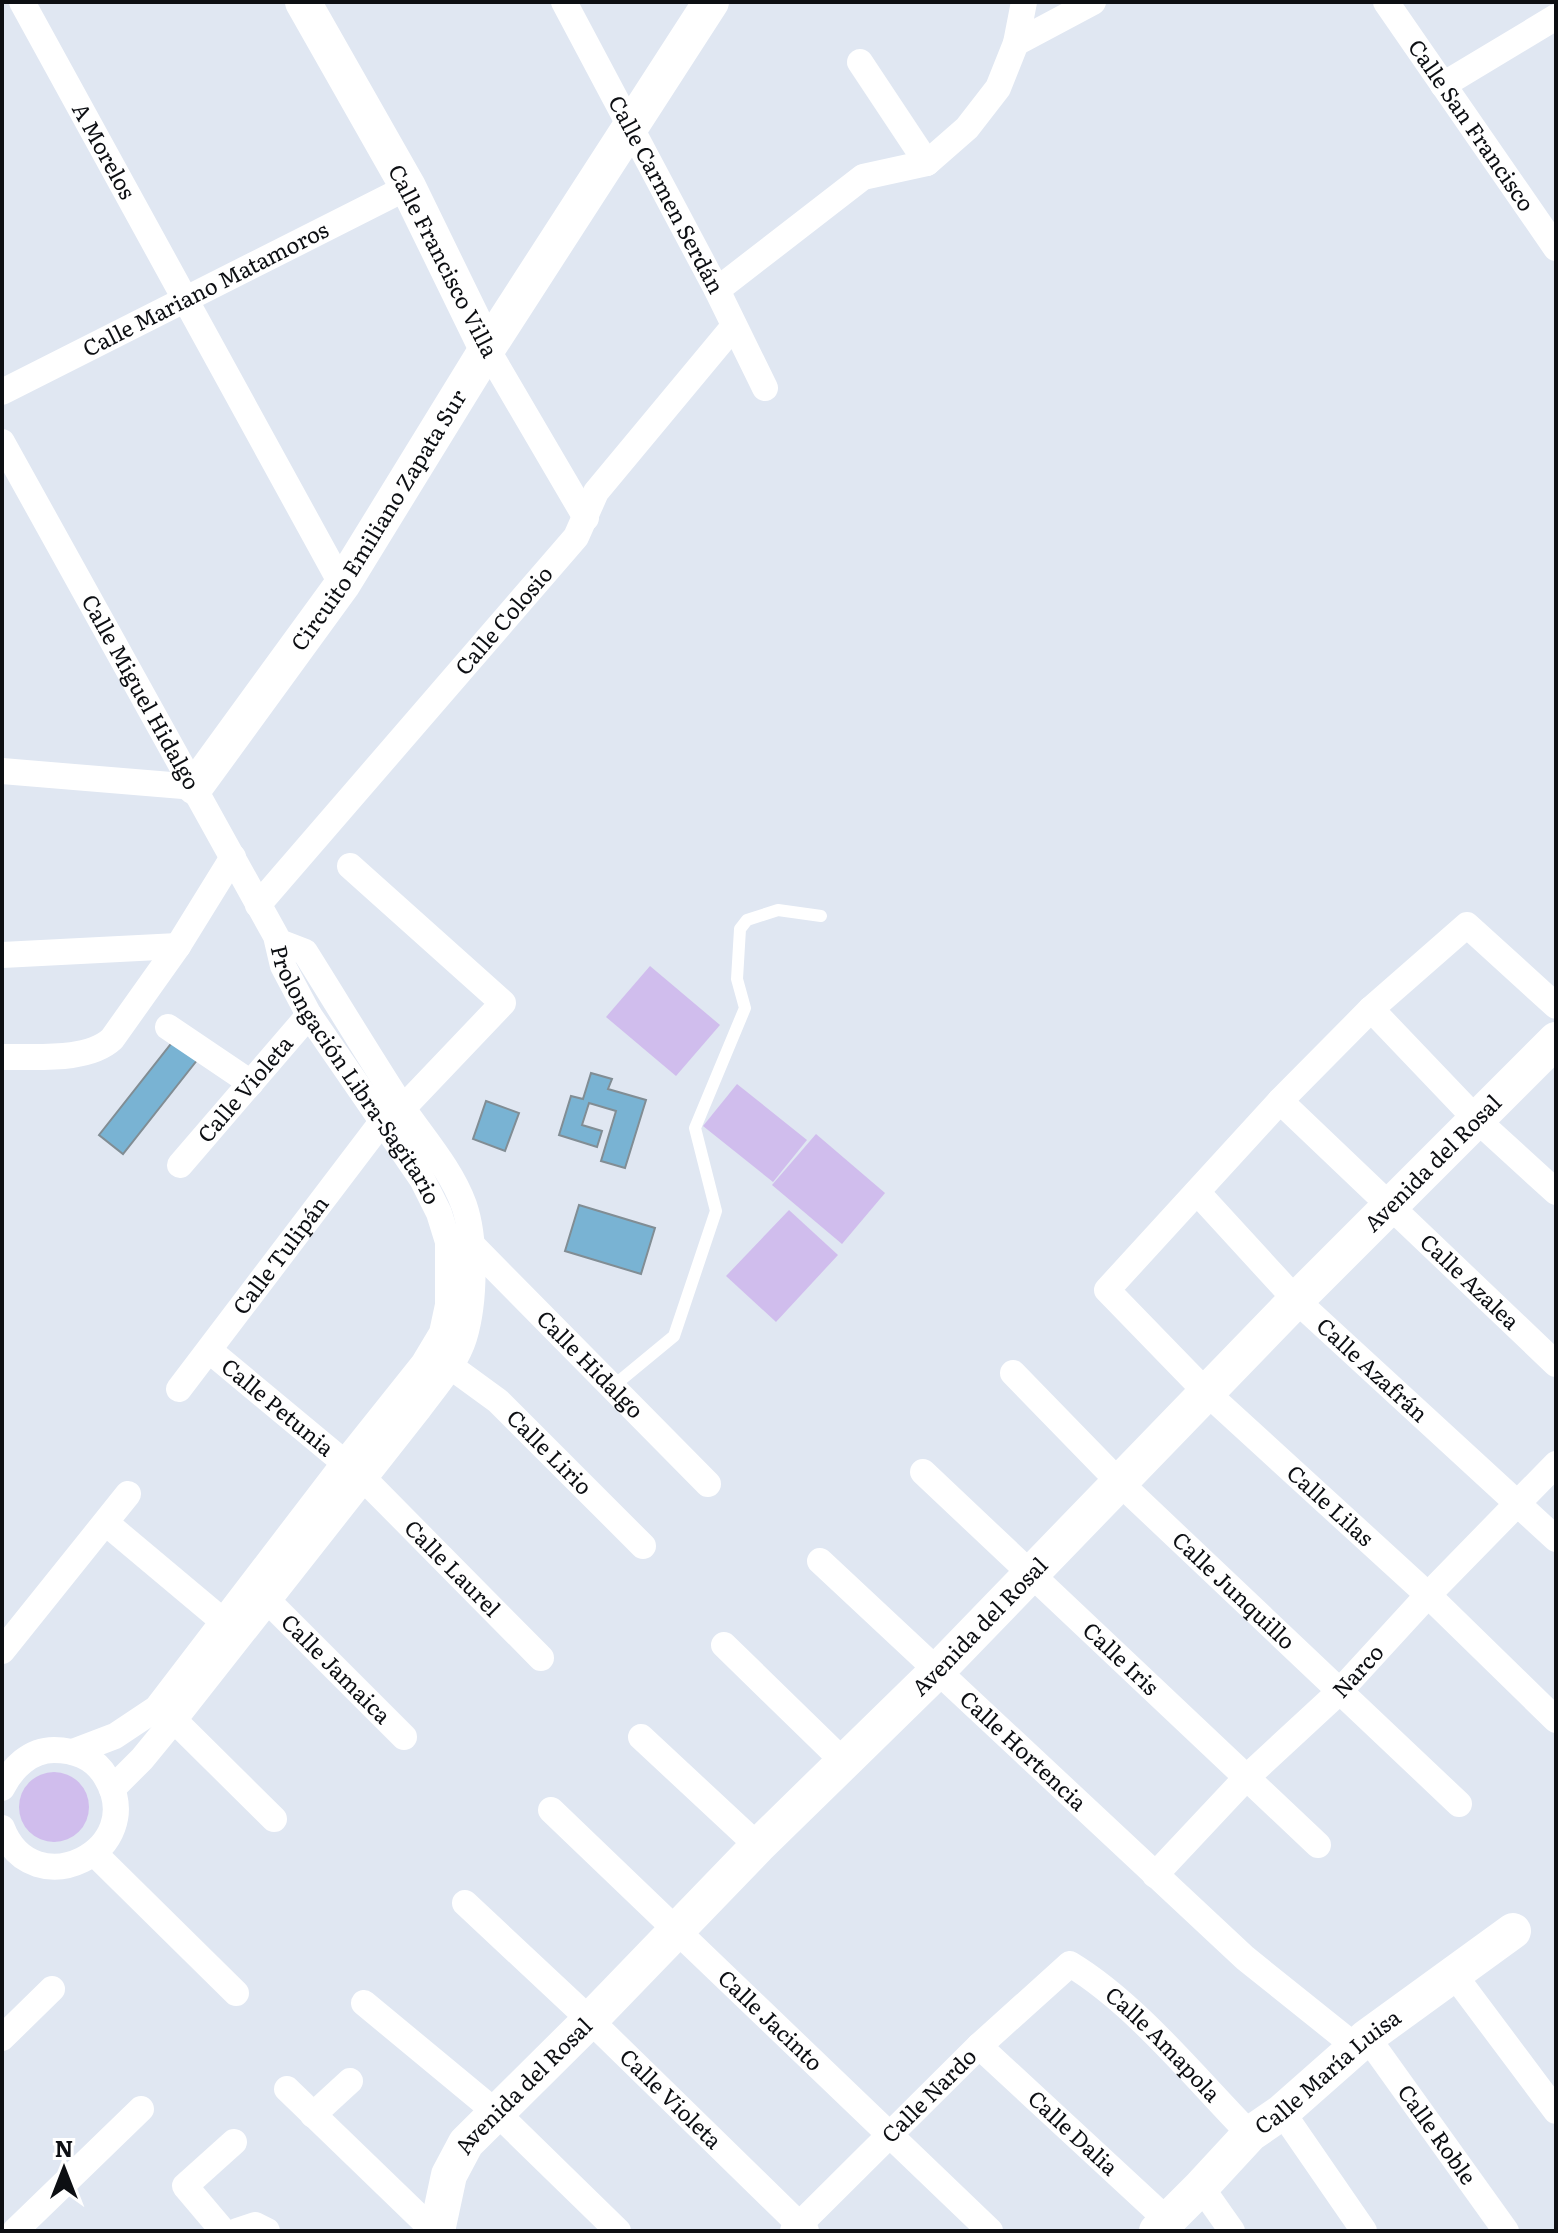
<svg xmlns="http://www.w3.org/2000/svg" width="1558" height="2233" font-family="Literata,serif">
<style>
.green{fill:#d0bded}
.building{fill:#79b3d3;stroke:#818d94;stroke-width:2}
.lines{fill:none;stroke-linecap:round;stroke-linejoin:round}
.lane{stroke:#fff;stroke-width:12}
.street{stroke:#fff;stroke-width:26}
.secondary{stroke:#fff;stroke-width:36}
.labels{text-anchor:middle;stroke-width:6;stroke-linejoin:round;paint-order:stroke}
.street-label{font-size:22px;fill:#0d0f13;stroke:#fff}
</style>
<rect width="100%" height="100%" fill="#e0e7f2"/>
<!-- green -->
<g class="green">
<polygon points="650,966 720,1025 676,1076 606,1017"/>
<polygon points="737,1084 807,1140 773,1182 703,1126"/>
<polygon points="816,1134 885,1193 842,1244 772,1185"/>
<polygon points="789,1210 838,1255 776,1322 726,1276"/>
<circle cx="54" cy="1807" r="35"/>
</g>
<!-- building -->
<g class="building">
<polygon points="174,1040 198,1059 123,1154 99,1135"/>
<polygon points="591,1073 612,1079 608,1089 646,1100 625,1168 601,1161 616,1111 589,1103 582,1125 602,1131 597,1147 559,1135 571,1096 583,1099"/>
<polygon points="486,1101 519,1113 505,1151 473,1139"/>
<polygon points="579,1205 655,1228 641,1274 565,1251"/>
</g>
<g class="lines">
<!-- lane -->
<polyline class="lane" points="611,1388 674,1336 716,1211 695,1128 745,1008 737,979 740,929 747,920 778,910 821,916"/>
<!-- street -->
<g class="street">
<path id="s1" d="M 22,2 L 342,585"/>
<path id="s2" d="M 564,2 L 717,290 L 765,388"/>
<path id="s3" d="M 1386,2 L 1556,248"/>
<polyline points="1016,43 1093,2"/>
<polyline points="860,62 927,163"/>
<polyline points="1443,85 1556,17"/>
<polyline points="717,290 863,177 927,163 967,128 998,88 1016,43 1024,2"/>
<polyline points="487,349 586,518"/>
<path id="s4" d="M 2,392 L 408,187"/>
<path id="s5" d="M 2,442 L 276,936 L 283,966 L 309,1015 L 422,1179 L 439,1213 L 448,1242 L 448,1305 L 442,1333 L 424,1363 L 345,1462 L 157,1708 L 115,1736 L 73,1752"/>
<polyline points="2,771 195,787"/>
<path id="s6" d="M 258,905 L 576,537 L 596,492 L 734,326"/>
<polyline points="2,955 178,946"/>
<path id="s7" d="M 1556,1006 L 1467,925 L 1371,1009 L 1280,1101 L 1107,1290 L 1207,1393 L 1428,1595 L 1556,1720"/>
<polyline points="1371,1009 1476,1119 1556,1192"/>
<polyline points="168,1027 251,1083"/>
<path d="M 2,1057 C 35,1056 87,1062 112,1039 L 178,946 L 233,857"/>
<path id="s8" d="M 1280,1101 L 1556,1364"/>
<path id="s9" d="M 180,1165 L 309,1015"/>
<path id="s10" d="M 1197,1192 L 1296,1300 L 1556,1539"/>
<path id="s11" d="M 472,1245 L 708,1484"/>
<path id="s12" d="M 210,1351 L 364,1479 L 541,1658"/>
<path id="s13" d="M 450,1366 L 498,1401 L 643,1546"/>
<path id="s14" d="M 1013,1373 L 1120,1483 L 1459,1804"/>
<path id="s15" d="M 179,1389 L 381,1123 L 403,1108 L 503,1003 L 350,866"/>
<path id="s16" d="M 923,1472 L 1318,1845"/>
<polyline points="106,1523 224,1622"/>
<path id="s17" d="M 820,1561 L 1245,1958 L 1356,2047"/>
<path id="s18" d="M 268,1601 L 404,1737"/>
<polyline points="724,1645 843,1761"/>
<polyline points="2,1651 128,1494"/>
<polyline points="160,1710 174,1720 274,1819"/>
<polyline points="641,1737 758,1846"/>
<path d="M 2,1788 C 12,1768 30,1750 54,1750 C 75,1750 95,1758 106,1777 C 150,1850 33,1908 2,1828"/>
<path d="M 112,1789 L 142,1759 L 174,1720 L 418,1410 C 434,1388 456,1364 464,1338 C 475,1302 476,1240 464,1205 C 451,1169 423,1138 402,1107 C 369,1056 337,1003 305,952 L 279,942"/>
<path id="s19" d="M 551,1810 L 990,2231"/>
<polyline points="95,1854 236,1993"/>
<path id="s20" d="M 1155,1875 L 1246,1778 L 1339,1692 L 1428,1595 L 1556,1464"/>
<path id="s21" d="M 465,1903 L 590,2020 L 806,2231"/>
<polyline points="1455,1976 1556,2111"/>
<polyline points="364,2003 498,2114 618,2231"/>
<path id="s22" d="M 1367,2037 L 1506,2231"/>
<polyline points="2,2038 52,1989"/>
<path id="s23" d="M 979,2046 L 1167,2220"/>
<polyline points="287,2089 434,2231"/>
<polyline points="1282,2112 1364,2231"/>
<polyline points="313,2115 350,2081"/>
<polyline points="1201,2187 1232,2231"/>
<polyline points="15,2231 141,2109"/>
<polyline points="223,2231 185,2186 234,2142"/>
<polyline points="237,2231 255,2225 267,2231"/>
<path id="s24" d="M 793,2231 L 979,2046 L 1070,1964 C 1136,2004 1195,2078 1250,2134"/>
</g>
<!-- secondary -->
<g class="secondary">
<polyline points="303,2 408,187 487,349"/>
<path id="s25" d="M 195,787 L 342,585 L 487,349 L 711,2"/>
<path id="s26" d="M 437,2231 L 449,2175 L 466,2143 L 590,2020 L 758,1846 L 937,1671 L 1296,1300 L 1556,1040"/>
<path id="s27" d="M 1157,2231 L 1201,2187 L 1250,2134 L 1282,2112 L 1367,2037 L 1513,1931"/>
</g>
</g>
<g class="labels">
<!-- street labels -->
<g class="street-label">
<text dy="8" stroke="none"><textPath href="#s3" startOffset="150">Calle San Francisco</textPath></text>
<text dy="8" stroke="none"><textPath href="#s1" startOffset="170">A Morelos</textPath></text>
<text dy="8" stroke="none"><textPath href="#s2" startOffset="218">Calle Carmen Serdán</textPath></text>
<text transform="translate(443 261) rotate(63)" y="8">Calle Francisco Villa</text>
<text dy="8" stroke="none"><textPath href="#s4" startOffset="228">Calle Mariano Matamoros</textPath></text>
<text dy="8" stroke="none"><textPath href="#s25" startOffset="324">Circuito Emiliano Zapata Sur</textPath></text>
<text dy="8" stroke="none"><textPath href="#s6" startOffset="376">Calle Colosio</textPath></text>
<text dy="8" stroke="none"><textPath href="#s5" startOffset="286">Calle Miguel Hidalgo</textPath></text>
<text dy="8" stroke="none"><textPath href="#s5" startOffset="726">Prolongación Libra-Sagitario</textPath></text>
<text dy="8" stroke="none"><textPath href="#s9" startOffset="100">Calle Violeta</textPath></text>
<text dy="8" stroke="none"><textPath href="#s26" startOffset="1470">Avenida del Rosal</textPath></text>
<text dy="8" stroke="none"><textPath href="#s15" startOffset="168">Calle Tulipán</textPath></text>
<text dy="8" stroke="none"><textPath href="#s8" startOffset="262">Calle Azalea</textPath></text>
<text dy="8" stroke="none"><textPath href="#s11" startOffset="168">Calle Hidalgo</textPath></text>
<text dy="8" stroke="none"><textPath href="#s10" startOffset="250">Calle Azafrán</textPath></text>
<text dy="8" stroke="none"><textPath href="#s12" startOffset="88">Calle Petunia</textPath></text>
<text dy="8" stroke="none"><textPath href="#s13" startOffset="132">Calle Lirio</textPath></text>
<text dy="8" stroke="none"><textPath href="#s7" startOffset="944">Calle Lilas</textPath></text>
<text dy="8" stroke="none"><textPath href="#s12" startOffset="326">Calle Laurel</textPath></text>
<text dy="8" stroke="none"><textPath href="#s14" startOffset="310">Calle Junquillo</textPath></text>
<text dy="8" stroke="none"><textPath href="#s26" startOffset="822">Avenida del Rosal</textPath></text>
<text dy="8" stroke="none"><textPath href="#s16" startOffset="272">Calle Iris</textPath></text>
<text dy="8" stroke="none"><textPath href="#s18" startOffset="96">Calle Jamaica</textPath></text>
<text dy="8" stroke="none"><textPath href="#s20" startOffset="288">Narco</textPath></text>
<text dy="8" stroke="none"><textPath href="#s17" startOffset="278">Calle Hortencia</textPath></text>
<text dy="8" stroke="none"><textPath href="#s19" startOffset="304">Calle Jacinto</textPath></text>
<text dy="8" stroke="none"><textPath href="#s24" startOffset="508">Calle Amapola</textPath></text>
<text dy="8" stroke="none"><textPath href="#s27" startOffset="234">Calle María Luisa</textPath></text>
<text dy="8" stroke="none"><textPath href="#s26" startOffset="174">Avenida del Rosal</textPath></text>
<text dy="8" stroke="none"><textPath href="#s24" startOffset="192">Calle Nardo</textPath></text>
<text dy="8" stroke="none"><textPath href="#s21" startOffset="284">Calle Violeta</textPath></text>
<text dy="8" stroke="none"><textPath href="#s23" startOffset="128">Calle Dalia</textPath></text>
<text dy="8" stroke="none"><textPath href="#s22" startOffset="120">Calle Roble</textPath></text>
</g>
</g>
<!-- border -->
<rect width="1558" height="2233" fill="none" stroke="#0d0f13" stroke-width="8"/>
<!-- north arrow -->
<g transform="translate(64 2169)" stroke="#ffffff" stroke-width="6" paint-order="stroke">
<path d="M0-6L14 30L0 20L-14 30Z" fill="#0d0f13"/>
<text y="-12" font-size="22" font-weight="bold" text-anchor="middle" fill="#0d0f13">N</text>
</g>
</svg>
